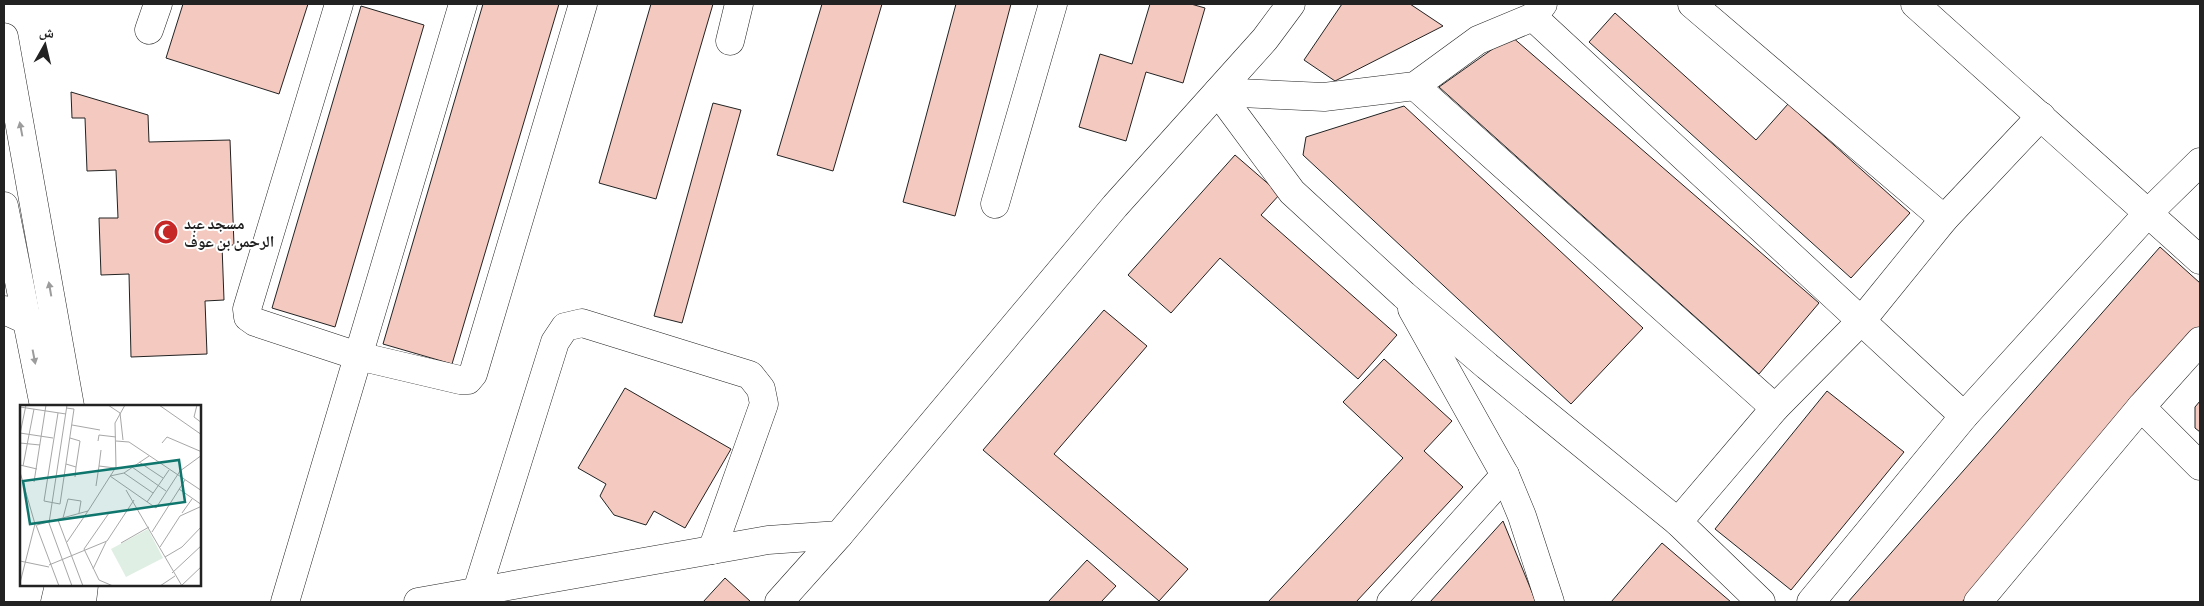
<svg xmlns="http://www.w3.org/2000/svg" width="2204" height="606" font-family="Bitter,'Noto Naskh Arabic',serif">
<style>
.building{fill:#f3c9c0;stroke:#222}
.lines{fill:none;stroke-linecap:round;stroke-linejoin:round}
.street-casing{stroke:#222;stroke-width:29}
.secondary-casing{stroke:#222;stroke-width:29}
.primary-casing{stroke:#222;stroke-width:29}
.street{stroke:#fff;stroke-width:28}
.secondary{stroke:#fff;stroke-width:28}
.primary{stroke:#fff;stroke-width:28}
.oneway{fill:#9c9c9c}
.labels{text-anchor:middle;stroke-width:4;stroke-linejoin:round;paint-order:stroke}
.poi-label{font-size:16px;font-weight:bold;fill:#222;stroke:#fff;text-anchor:start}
.inset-road{fill:none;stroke:#a7a7a7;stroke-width:1}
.view{fill:#0f766e;fill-opacity:0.15;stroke:#0f766e;stroke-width:2.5}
.inset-edge{fill:none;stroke:#222;stroke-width:2.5}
</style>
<rect width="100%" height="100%" fill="#fff"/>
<!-- building -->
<g class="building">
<polygon points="183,4 308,4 279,94 166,58"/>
<polygon points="483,4 559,4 452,364 383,344"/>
<polygon points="651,4 713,4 656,199 599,183"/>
<polygon points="822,4 882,4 833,171 777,155"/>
<polygon points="956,4 1011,4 955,216 903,202"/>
<polygon points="1150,4 1191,4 1205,8 1183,83 1146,72 1126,141 1079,127 1100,54 1132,64"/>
<polygon points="1342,4 1410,4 1443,26 1335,81 1304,60"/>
<polygon points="361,6 424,25 335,327 272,308"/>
<polygon points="1615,13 1756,140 1788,104 1910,213 1851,278 1589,42"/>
<polygon points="1511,36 1819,303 1759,374 1439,87"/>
<polygon points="71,92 148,115 149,142 230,140 234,245 222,245 224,300 205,301 207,354 131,357 129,274 101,275 99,218 118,218 116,170 87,171 85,118 72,118"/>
<polygon points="713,103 741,110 682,323 654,316"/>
<polygon points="1404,106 1643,328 1571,404 1303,155 1306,137"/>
<polygon points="1235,155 1280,194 1261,215 1397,335 1358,379 1220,258 1171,313 1128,275"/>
<polygon points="2160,247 2200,283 2200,331 1962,602 1848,602"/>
<polygon points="1104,310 1147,346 1054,454 1188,569 1159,601 983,450"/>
<polygon points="1384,359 1452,421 1424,451 1463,487 1356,602 1268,602 1403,458 1343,402"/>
<polygon points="625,388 731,449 685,528 654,511 646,525 614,515 600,496 606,484 578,468"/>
<polygon points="1827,391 1904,452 1791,590 1715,529"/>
<polygon points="2200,401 2200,432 2195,428 2195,407"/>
<polygon points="1503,521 1536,602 1430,602"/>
<polygon points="1662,543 1731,602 1611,602"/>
<polygon points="1087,560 1116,586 1101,602 1048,602"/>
<polygon points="725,578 751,602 703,602"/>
</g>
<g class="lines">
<defs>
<g id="street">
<polyline points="339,4 247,309 248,317 255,322 358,356 460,380 468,380 473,374 583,4"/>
<polyline points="1692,4 1944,219"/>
<polyline points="1915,4 2200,260"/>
<polyline points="1533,17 1964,416"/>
<polyline points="149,30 158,4"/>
<polyline points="730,41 739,4"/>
<polyline points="1415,86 1775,408"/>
<polyline points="1218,92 1292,192 1404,295 1487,366 1678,522 1761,602"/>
<polyline points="1218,92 1324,97 1415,86 1478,40 1533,17 1543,4"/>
<polyline points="995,204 1053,4"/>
<polyline points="1412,309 1505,475 1522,516 1550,602"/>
<polyline points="4,310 46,329"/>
<polyline points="2141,407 2200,466"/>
<polyline points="1678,522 1775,408 1862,320 1944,219 2041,116"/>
<polyline points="477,591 555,342 565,327 582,323 750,375 761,389 764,404 712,550"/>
<polyline points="285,602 463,4"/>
<polyline points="779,602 839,535"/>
<polyline points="1391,602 1505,475"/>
<polyline points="1811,602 1964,416 2148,213 2200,162"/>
<polyline points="1978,602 2141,407 2200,341"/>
</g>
<polyline id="secondary" points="418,602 768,540 839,535 1115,206 1265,39 1291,4"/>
<g id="primary">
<polyline points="4,37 70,406"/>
<polyline points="4,206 44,406"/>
<polyline points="55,602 59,585"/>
<polyline points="82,602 84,585"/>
</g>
</defs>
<!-- street casing -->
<use href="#street" class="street-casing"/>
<!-- secondary casing -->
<use href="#secondary" class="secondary-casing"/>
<!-- primary casing -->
<use href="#primary" class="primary-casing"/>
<!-- street -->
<use href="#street" class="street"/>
<!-- secondary -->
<use href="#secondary" class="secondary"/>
<!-- primary -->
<use href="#primary" class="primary"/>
</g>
<!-- one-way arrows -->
<defs><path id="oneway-solid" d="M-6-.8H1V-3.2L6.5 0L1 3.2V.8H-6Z" transform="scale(1.25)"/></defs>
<g class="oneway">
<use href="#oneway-solid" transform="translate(21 129) rotate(-101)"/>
<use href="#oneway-solid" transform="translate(50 289) rotate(-100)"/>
<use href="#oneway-solid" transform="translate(34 357) rotate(79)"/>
</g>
<!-- icons -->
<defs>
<symbol id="mosque-disc" viewBox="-11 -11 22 22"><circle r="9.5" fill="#c62828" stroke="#fff"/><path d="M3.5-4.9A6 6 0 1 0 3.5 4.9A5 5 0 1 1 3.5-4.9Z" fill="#fff"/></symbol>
</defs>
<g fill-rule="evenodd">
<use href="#mosque-disc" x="152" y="218" width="28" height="28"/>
</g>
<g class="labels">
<!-- poi labels -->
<g class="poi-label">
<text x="184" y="229">مسجد عبد<tspan x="184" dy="18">الرحمن بن عوف</tspan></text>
</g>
</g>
<!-- overview -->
<g transform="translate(20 405)">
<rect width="181" height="181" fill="#fff"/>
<path d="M 128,124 L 143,153 L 106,172 L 91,144 Z" fill="#e0efe3"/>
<path class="inset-road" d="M 47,0 L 29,118 L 52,181M 88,0 L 100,8 L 103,35M 139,0 L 182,30M 177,0 L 174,12 L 182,18M 0,2 L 46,9M 38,8 L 24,96 L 40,99 L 54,4 L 46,3M 52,20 L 80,25M 0,28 L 33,33M 0,29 L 6,0M 50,33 L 60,36 L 56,62M 78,36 L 79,30 L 96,32M 96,36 L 109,37 L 182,86M 0,38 L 20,40M 142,38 L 147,32 L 182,47M 81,45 L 79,61 L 95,63M 119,57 L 143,73M 46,59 L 56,62 L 55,72M 0,60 L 17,64M 3,61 L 14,4M 112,62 L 146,86M 0,67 L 15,119 L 0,178M 104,68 L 133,88M 90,71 L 136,103 L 160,66 L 182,50M 90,71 L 104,68 L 129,51M 14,77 L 26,0M 76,81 L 79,61M 159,84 L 182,100M 106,85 L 162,181M 127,97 L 149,65M 89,108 L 64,144 L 79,175 L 93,181M 162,108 L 172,94M 43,113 L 48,94 L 61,96 L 59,108M 38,115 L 63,181M 16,120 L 39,181M 17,120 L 68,106 L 96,62 L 95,18 L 105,0M 132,127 L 165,75M 47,137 L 68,106M 101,138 L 129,122M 140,142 L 160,111 L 182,101M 145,152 L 162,142 L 182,121M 0,156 L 29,162M 29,160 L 87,136 L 114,95M 73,164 L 86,137M 152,168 L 182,140M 140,181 L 155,171M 161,181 L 182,161"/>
<path class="view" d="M 159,55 L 165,97 L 10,119 L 3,76 Z"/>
<rect width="181" height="181" class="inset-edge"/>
</g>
<!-- border -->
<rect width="2204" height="606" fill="none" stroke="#222222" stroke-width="10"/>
<!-- north arrow -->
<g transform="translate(45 45) rotate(8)" stroke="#ffffff" stroke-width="4" paint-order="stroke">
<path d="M0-4L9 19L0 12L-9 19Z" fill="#222222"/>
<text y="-8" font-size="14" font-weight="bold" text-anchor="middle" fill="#222222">ش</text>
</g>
</svg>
